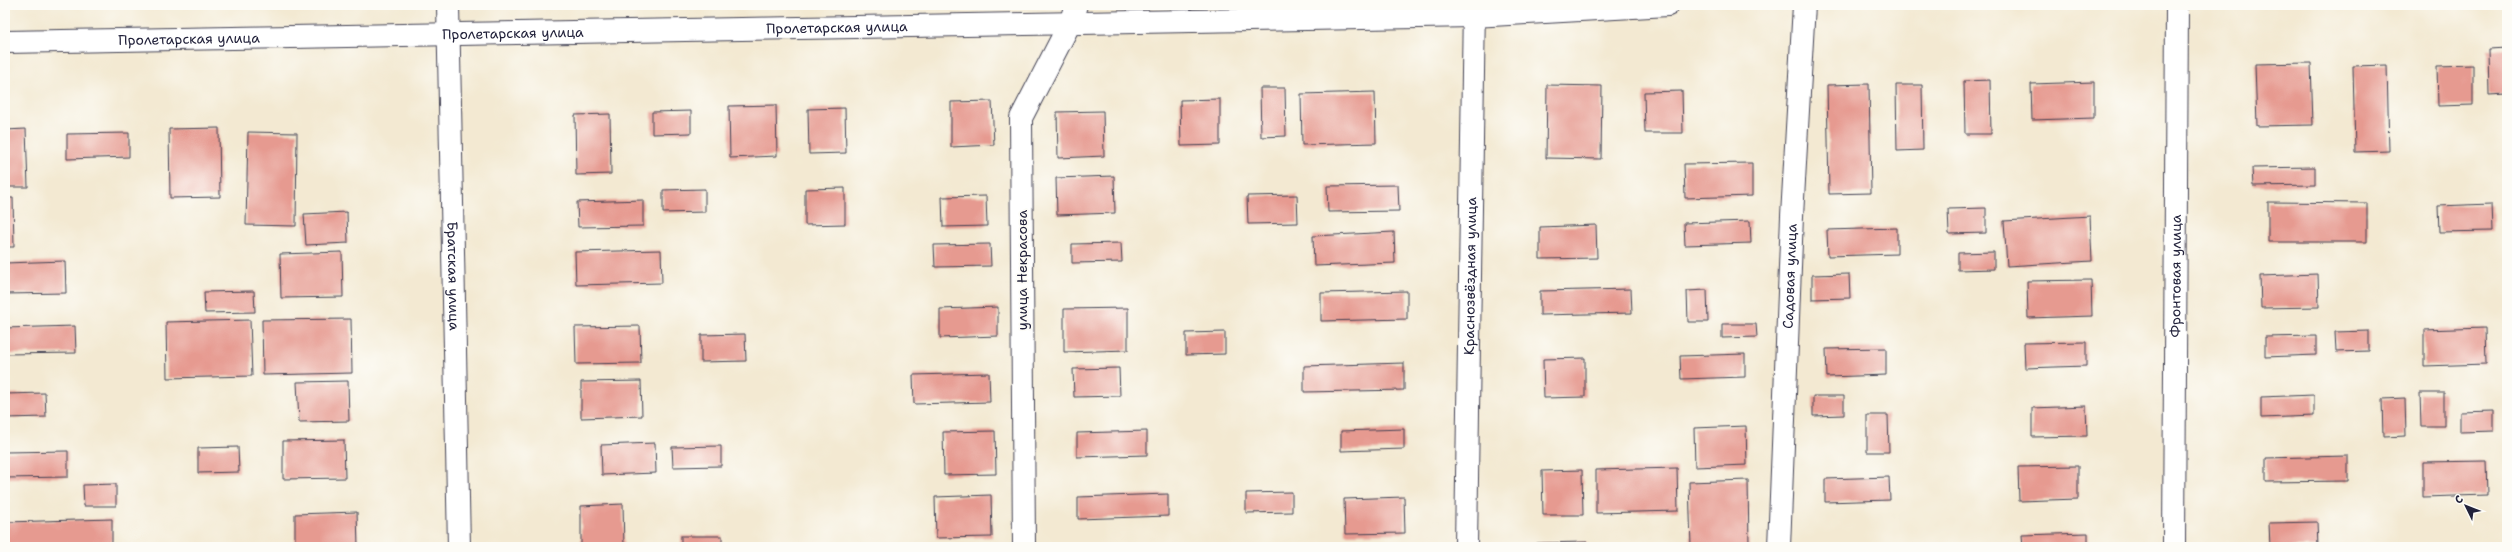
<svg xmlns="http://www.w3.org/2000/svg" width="2512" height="552" font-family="'Shantell Sans',sans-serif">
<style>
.building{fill:#e69a90}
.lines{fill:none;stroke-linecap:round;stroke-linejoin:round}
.minor-casing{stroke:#414052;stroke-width:24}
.minor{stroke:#fff;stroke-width:22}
.labels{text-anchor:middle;stroke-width:3.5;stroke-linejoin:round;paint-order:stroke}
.street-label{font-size:14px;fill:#22223b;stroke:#fdfcf7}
</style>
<rect width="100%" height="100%" fill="#fdfcf7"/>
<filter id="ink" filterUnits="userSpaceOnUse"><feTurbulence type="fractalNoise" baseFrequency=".025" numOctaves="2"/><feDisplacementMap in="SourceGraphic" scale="8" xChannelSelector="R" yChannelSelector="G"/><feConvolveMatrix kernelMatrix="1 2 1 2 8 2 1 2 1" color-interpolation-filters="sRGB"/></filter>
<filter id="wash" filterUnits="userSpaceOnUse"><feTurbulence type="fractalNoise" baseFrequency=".012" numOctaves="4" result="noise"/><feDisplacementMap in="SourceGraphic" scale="16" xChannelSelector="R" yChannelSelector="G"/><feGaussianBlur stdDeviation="0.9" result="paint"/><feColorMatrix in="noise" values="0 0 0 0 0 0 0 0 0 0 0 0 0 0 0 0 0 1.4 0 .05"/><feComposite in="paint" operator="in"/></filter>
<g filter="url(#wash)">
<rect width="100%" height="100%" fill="#f3e9d2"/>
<g id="blocks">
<!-- building -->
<g class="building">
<polygon points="2507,48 2507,94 2489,95 2488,49"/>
<polygon points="2311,63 2313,125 2257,126 2255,64"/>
<polygon points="2387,65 2389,151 2355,152 2353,66"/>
<polygon points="2473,65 2473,105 2438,106 2437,66"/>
<polygon points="1990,80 1991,134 1965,134 1964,81"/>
<polygon points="2094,82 2094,118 2032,120 2031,84"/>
<polygon points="1869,84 1871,193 1829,194 1827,85"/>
<polygon points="1547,85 1602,86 1601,159 1546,158"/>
<polygon points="1896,85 1922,85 1923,150 1897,151"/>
<polygon points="1260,88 1285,88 1286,136 1261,137"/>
<polygon points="1682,91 1683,133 1645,133 1644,92"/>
<polygon points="1375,92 1376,143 1302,145 1301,94"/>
<polygon points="1220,99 1220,145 1181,146 1180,100"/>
<polygon points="992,101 994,145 951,147 951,102"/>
<polygon points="776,105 777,156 730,158 729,106"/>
<polygon points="845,108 846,153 809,154 808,109"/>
<polygon points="691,111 691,133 652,134 652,112"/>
<polygon points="1103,111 1104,156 1058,158 1057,112"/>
<polygon points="610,114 611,174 576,175 575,115"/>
<polygon points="219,128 220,197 170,198 169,129"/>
<polygon points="26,129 28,187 5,187 5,130"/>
<polygon points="248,132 297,133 296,226 246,225"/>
<polygon points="129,133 129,157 67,159 67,134"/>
<polygon points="1752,163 1752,196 1685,198 1684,164"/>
<polygon points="2315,167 2315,185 2253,186 2252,168"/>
<polygon points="1114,176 1115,213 1057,215 1056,178"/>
<polygon points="1398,185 1399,211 1328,212 1327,186"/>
<polygon points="845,188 845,224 805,225 805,189"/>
<polygon points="705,189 705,212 663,213 663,190"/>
<polygon points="1297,195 1298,223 1248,224 1247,196"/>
<polygon points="986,196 987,226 943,227 942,197"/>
<polygon points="5,198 13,198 14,247 5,247"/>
<polygon points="643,200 643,226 578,227 577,202"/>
<polygon points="2268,202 2367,203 2367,242 2268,242"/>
<polygon points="2491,204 2492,231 2439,232 2438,206"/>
<polygon points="1986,208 1986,233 1949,234 1948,209"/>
<polygon points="347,212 348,243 306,245 304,214"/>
<polygon points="2090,216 2092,261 2007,266 2004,221"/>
<polygon points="1750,221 1751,243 1685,245 1684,223"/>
<polygon points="1596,225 1597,258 1540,259 1540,227"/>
<polygon points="1897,228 1897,254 1828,256 1827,230"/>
<polygon points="1394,232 1395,263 1314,266 1313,236"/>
<polygon points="1121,243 1122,262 1072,263 1072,244"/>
<polygon points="990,244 991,266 935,267 934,245"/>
<polygon points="661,250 662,283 576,285 575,252"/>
<polygon points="342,252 343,297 281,298 280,254"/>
<polygon points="1994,252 1994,269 1958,270 1958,253"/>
<polygon points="65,261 66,293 5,294 5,263"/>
<polygon points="1849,274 1850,298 1812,299 1812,275"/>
<polygon points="2318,274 2319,307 2261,308 2260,276"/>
<polygon points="2091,280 2092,316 2028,318 2027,281"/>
<polygon points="1631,289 1632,313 1540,315 1540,291"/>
<polygon points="1707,290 1708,322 1688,322 1687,291"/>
<polygon points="254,291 255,312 205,313 204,292"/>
<polygon points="1407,291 1407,319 1321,321 1321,293"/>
<polygon points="998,307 998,336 940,338 940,309"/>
<polygon points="1128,308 1128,350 1064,352 1064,309"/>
<polygon points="351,319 352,373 263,375 262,320"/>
<polygon points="250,320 252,376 167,378 166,322"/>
<polygon points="1722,324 1756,324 1757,337 1722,338"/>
<polygon points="75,326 76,353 5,354 5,328"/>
<polygon points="640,326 641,363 576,364 575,327"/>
<polygon points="2485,328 2486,364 2424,366 2424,330"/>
<polygon points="2369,331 2369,351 2336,352 2335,332"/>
<polygon points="1225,332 1225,354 1186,355 1186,333"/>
<polygon points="745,334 746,361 701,362 701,335"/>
<polygon points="2316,336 2316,355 2265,357 2265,337"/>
<polygon points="2086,342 2086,366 2025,368 2024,343"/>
<polygon points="1886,348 1886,375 1827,377 1826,349"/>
<polygon points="1745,354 1745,377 1681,379 1680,356"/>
<polygon points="1585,358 1585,397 1544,398 1543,359"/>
<polygon points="1404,363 1404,390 1304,392 1304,366"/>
<polygon points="1119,368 1120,396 1074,397 1073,369"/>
<polygon points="989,373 990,402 914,404 913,375"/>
<polygon points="348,381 349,421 299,422 297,382"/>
<polygon points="641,381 642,416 581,418 581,382"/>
<polygon points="45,393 46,417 5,418 5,394"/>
<polygon points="2420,393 2444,393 2444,426 2421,426"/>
<polygon points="2314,395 2314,416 2261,418 2261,397"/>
<polygon points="1813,396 1844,396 1844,415 1813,416"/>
<polygon points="2405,398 2406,436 2383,437 2382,399"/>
<polygon points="2086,406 2087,436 2032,437 2032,408"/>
<polygon points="2494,411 2494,431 2460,432 2460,412"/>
<polygon points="1867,415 1888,415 1889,452 1867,452"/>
<polygon points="1746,426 1747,465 1695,467 1694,428"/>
<polygon points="1404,429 1404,449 1341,451 1341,431"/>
<polygon points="995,431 996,474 944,475 943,432"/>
<polygon points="1147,431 1147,455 1077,457 1077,433"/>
<polygon points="344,440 345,478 283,479 283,441"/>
<polygon points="655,443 656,473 602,475 601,445"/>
<polygon points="721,446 721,466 673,467 672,447"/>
<polygon points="238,447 239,472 198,473 198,448"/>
<polygon points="68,451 68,477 5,478 5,452"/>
<polygon points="2348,456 2348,481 2266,482 2266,458"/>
<polygon points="2486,461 2487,495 2423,497 2423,462"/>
<polygon points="2078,466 2078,499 2019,501 2018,467"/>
<polygon points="1677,468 1678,511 1596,513 1596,470"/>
<polygon points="1582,470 1583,515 1543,515 1542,471"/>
<polygon points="1889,477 1890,500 1825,502 1825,479"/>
<polygon points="1748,480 1749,547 1691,547 1689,482"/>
<polygon points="116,484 116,506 84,506 83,485"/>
<polygon points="1292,492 1292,512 1246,513 1246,493"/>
<polygon points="1168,494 1168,516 1078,519 1078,497"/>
<polygon points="991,495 992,537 936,538 935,497"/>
<polygon points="1404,497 1405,533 1345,534 1344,499"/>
<polygon points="623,504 624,547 581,547 581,506"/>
<polygon points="357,512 358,547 295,547 295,514"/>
<polygon points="112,519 112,545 7,547 6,522"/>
<polygon points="2317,522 2318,547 2270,547 2269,523"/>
<polygon points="2088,533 2088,547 2023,547 2022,535"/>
<rect x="681" y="536" width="41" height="11"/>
<polygon points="1587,542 1587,547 1537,547 1537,543"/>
</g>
</g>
</g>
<g filter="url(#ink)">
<use href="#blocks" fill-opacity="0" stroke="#414052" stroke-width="1"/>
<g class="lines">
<defs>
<g id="minor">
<path id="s1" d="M 448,5 L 459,547"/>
<path id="s2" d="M 5,42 L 1474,16 L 1668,5"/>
<polyline points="1024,547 1021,118 1070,23 1076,5"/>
<path id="s3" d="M 1466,547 L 1474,5"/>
<path id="s4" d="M 1779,547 L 1792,216 L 1804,5"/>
<path id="s5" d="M 2174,547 L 2177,5"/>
</g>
</defs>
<!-- minor casing -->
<use href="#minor" class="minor-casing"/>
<!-- minor -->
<use href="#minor" class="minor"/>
</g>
</g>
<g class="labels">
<!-- street labels -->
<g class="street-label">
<text dy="5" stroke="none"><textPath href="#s2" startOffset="832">Пролетарская улица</textPath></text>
<text dy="5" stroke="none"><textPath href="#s2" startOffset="508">Пролетарская улица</textPath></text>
<text dy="5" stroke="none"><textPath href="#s2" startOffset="184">Пролетарская улица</textPath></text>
<text transform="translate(1022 270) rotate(-90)" y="5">улица Некрасова</text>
<text dy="5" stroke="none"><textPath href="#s1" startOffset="271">Братская улица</textPath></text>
<text dy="5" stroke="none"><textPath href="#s3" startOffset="271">Краснозвёздная улица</textPath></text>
<text dy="5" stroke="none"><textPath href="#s4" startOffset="271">Садовая улица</textPath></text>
<text dy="5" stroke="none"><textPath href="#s5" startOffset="271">Фронтовая улица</textPath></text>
</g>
</g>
<!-- margin -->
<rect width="2512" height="552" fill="none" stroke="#fdfcf7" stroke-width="20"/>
<!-- north arrow -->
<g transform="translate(2466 506) rotate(313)" stroke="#fdfcf7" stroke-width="3" paint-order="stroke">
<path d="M0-3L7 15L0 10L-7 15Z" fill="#22223b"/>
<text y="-6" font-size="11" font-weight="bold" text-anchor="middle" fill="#22223b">С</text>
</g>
</svg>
